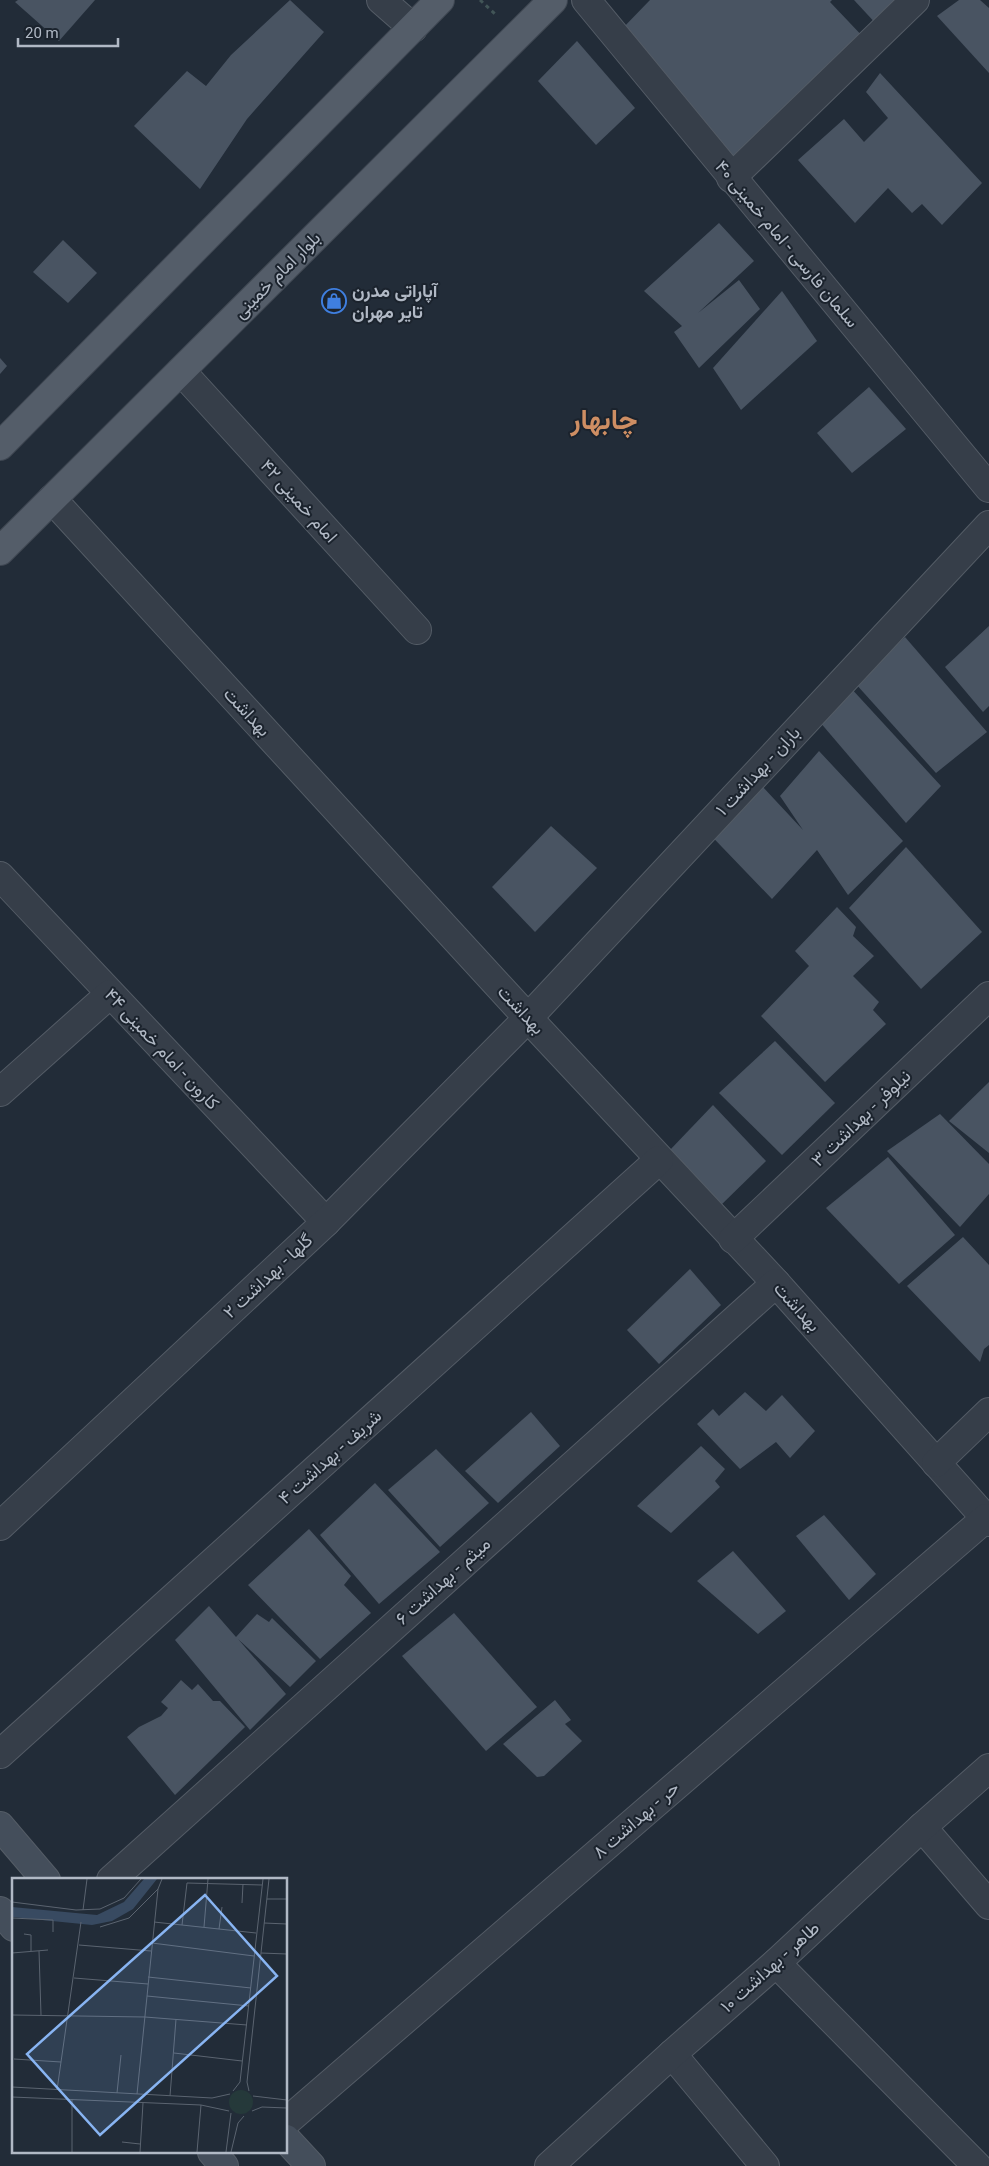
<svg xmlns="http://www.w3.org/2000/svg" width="989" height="2166" font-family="Roboto,Vazirmatn,sans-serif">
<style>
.building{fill:#495462}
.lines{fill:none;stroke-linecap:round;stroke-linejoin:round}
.minor-casing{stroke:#545c66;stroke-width:30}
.secondary-casing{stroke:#545c66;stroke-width:30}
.primary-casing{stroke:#3f4752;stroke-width:30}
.path{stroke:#425557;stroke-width:3;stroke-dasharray:4 4;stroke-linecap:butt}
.minor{stroke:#363e49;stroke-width:28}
.secondary{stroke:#444e5b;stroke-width:28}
.primary{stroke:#545d69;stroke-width:28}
.labels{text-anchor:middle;stroke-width:4;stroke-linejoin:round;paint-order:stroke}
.street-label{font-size:18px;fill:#b1b9c5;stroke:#1b232d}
.poi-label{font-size:18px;font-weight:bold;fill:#b1b9c5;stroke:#1b232d;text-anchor:start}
.town-label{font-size:28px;font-weight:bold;fill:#ce8e63;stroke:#1b232d}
.inset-road{fill:none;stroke:#5b6470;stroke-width:1}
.view{fill:#88b4f2;fill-opacity:0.15;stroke:#88b4f2;stroke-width:2.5}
.inset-edge{fill:none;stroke:#b1b9c5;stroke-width:2.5}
</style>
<rect width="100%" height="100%" fill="#222c38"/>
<!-- building -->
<g class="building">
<polygon points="18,0 95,0 59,41 15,2"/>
<polygon points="290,0 324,32 247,119 200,189 134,126 187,71 206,86 231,55"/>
<polygon points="650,0 832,0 830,2 867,41 738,168 619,32"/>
<polygon points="854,0 906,0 879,27"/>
<polygon points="959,0 980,0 989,8 989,73 937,16"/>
<polygon points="577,41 635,108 596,145 538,81"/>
<polygon points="880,73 982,183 942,225 922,204 912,213 888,188 855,223 798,160 844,119 864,142 888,118 866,92"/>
<polygon points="719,223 754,261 698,313 739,280 760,309 699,368 674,332 682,326 644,291"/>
<polygon points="63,240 97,273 68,303 33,272"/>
<polygon points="782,291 817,341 741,410 713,368"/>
<polygon points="0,358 7,366 0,374"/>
<polygon points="869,387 906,429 852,473 817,433"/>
<polygon points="989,626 989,706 983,712 945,667"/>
<polygon points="905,637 987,732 936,773 855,683"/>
<polygon points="849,686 941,786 906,823 819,721"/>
<polygon points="819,751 903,841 848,895 817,850 772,899 698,822 746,769 803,830 780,796"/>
<polygon points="551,826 597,868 535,932 492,887"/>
<polygon points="906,847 982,932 921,989 849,908"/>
<polygon points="837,907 856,927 853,936 874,956 853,976 879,1002 873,1010 886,1024 825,1082 761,1016 809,966 795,951"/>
<polygon points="775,1041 835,1103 782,1155 719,1093"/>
<polygon points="989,1082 989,1153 949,1121"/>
<polygon points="713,1105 766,1161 718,1208 669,1151"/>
<polygon points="940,1114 989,1164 989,1194 960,1227 887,1151"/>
<polygon points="888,1157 955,1235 899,1284 826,1208"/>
<polygon points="963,1237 989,1265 989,1345 984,1349 980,1362 907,1286"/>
<polygon points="690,1269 721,1305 659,1364 627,1330"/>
<polygon points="745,1392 766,1411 782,1395 815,1431 790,1458 776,1442 740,1469 697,1424 713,1409 719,1416"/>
<polygon points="531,1412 560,1446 498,1503 465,1471"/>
<polygon points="701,1446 725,1469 715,1481 720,1487 671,1533 637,1506"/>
<polygon points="436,1449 489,1503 440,1547 388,1490"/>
<polygon points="375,1483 440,1552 379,1604 320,1535"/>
<polygon points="824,1515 876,1574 849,1600 796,1536"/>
<polygon points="309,1529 351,1576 344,1585 371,1613 320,1659 248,1585"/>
<polygon points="733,1551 786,1611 758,1634 697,1581"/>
<polygon points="209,1606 236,1637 257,1614 269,1622 272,1618 316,1661 290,1687 238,1639 286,1694 250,1730 175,1640"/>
<polygon points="454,1613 537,1707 486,1751 402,1656"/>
<polygon points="181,1680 192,1690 198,1684 213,1701 220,1701 245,1727 175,1795 127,1737 139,1727 161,1716 168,1708 161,1702"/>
<polygon points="555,1700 571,1720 565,1724 582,1741 544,1776 537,1777 503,1744"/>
</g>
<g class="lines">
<defs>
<g id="minor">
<polyline points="381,0 413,28"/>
<polyline points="586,0 989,488"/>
<polyline points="731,178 915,0"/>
<polyline points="181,371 417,630"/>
<polyline points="52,499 528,1018 776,1283 989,1522"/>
<polyline points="0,876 326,1222"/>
<polyline points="0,1092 110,994"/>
<polyline points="733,1239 989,996"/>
<polyline points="936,1463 989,1412"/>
<polyline points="0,1526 326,1222 528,1018 989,525"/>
<polyline points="0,1754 659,1160"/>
<polyline points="922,1827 989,1905"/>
<polyline points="111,1880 776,1283"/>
<polyline points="776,1963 977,2166"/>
<polyline points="672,2054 765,2166"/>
<polyline points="286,2122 986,1518"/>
<polyline points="549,2166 672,2054 776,1963 922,1827 989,1768"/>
</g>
<g id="secondary">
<polyline points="0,1826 46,1880"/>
<polyline points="0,1911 14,1927"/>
<polyline points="286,2139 311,2166"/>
<polyline points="212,2152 224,2166"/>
</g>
<g id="primary">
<polyline points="0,446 440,0"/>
<polyline points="0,551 553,0"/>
</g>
</defs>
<!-- minor casing -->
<use href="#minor" class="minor-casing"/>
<!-- secondary casing -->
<use href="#secondary" class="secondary-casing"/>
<!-- primary casing -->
<use href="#primary" class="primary-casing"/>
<!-- path -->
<polyline class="path" points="480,0 495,14"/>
<!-- minor -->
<use href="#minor" class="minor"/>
<!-- secondary -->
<use href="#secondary" class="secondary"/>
<!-- primary -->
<use href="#primary" class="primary"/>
</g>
<!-- icons -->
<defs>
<symbol id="shop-ring" viewBox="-11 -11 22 22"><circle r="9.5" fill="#1b232d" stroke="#3f7fe0" stroke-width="1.5"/><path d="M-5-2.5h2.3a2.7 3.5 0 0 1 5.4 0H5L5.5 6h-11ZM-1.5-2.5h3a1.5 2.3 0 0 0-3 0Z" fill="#3f7fe0"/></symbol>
</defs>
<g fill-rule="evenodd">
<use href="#shop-ring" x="320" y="287" width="28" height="28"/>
</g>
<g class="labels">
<!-- street labels -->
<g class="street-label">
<text transform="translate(787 244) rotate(50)" y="6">سلمان فارسی - امام خمینی ۴۰</text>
<text transform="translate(277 275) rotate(-45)" y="6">بلوار امام خمینی</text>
<text transform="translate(299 501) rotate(48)" y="6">امام خمینی ۴۲</text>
<text transform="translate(247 712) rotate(47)" y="6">بهداشت</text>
<text transform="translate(758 771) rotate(-47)" y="6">باران - بهداشت ۱</text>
<text transform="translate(521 1010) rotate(47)" y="6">بهداشت</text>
<text transform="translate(162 1049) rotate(47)" y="6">کارون - امام خمینی ۴۴</text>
<text transform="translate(861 1118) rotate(-44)" y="6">نیلوفر - بهداشت ۳</text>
<text transform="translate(268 1276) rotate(-43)" y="6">گلها - بهداشت ۲</text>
<text transform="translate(797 1307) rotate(48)" y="6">بهداشت</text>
<text transform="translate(330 1457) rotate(-42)" y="6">شریف - بهداشت ۴</text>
<text transform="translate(443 1581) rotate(-42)" y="6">میثم - بهداشت ۶</text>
<text transform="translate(636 1820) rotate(-41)" y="6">حر - بهداشت ۸</text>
<text transform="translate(770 1967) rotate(-42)" y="6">طاهر - بهداشت ۱۰</text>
</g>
<!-- poi labels -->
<g class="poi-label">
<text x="352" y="297">آپاراتی مدرن<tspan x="352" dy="21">تایر مهران</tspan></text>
</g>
<!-- town labels -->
<g class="town-label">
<text x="604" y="429">چابهار</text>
</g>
</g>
<!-- overview -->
<g transform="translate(12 1878)">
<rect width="275" height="275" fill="#222c38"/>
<path d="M217 224a12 12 0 1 1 24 0a12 12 0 1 1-24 0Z" fill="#25393a"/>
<path d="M 132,1 L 145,1 L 121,31 L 100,43 L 80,47 L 0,39 L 0,29 L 85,37 L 112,24 Z" fill="#384a61"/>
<path class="inset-road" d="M 255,21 L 275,21M 0,24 L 64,32 L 88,31 L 112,20 L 129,1M 230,25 L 231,6M 71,32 L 75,1M 0,40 L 41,42 L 41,54M 142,44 L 244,55M 252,45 L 275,46M 170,47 L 175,5 L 250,7M 88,49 L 117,40 L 146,11 L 150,1M 192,49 L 196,1M 207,51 L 210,29M 12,56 L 19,57 L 19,73M 140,65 L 242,78M 67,67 L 139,73M 27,73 L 29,137M 0,75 L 36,72M 249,75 L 275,76M 136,99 L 239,110M 62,100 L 136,106M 135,118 L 237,128M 0,137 L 133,139 L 235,147M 162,175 L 230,183M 2,181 L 49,184M 0,209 L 200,220 L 218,216M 45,212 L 69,44M 221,213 L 228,204 L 251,1M 237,213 L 235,204 L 257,1M 105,215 L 109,177M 125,216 L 146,11M 158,218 L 164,141M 241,218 L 275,222M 0,219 L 189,227 L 217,233M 60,221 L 60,274M 240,233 L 250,229 L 275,230M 110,264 L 128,266M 128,274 L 131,225M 185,274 L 189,227M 214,274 L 219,235M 219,274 L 226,245 L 232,238"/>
<path class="view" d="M 193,17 L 265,98 L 88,257 L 15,176 Z"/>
<rect width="275" height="275" class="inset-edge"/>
</g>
<!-- scale -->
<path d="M18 38v8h100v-8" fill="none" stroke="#b1b9c5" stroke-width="2.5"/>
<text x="25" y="38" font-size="15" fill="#b1b9c5" stroke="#1b232d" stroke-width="4" paint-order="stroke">20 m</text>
</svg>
